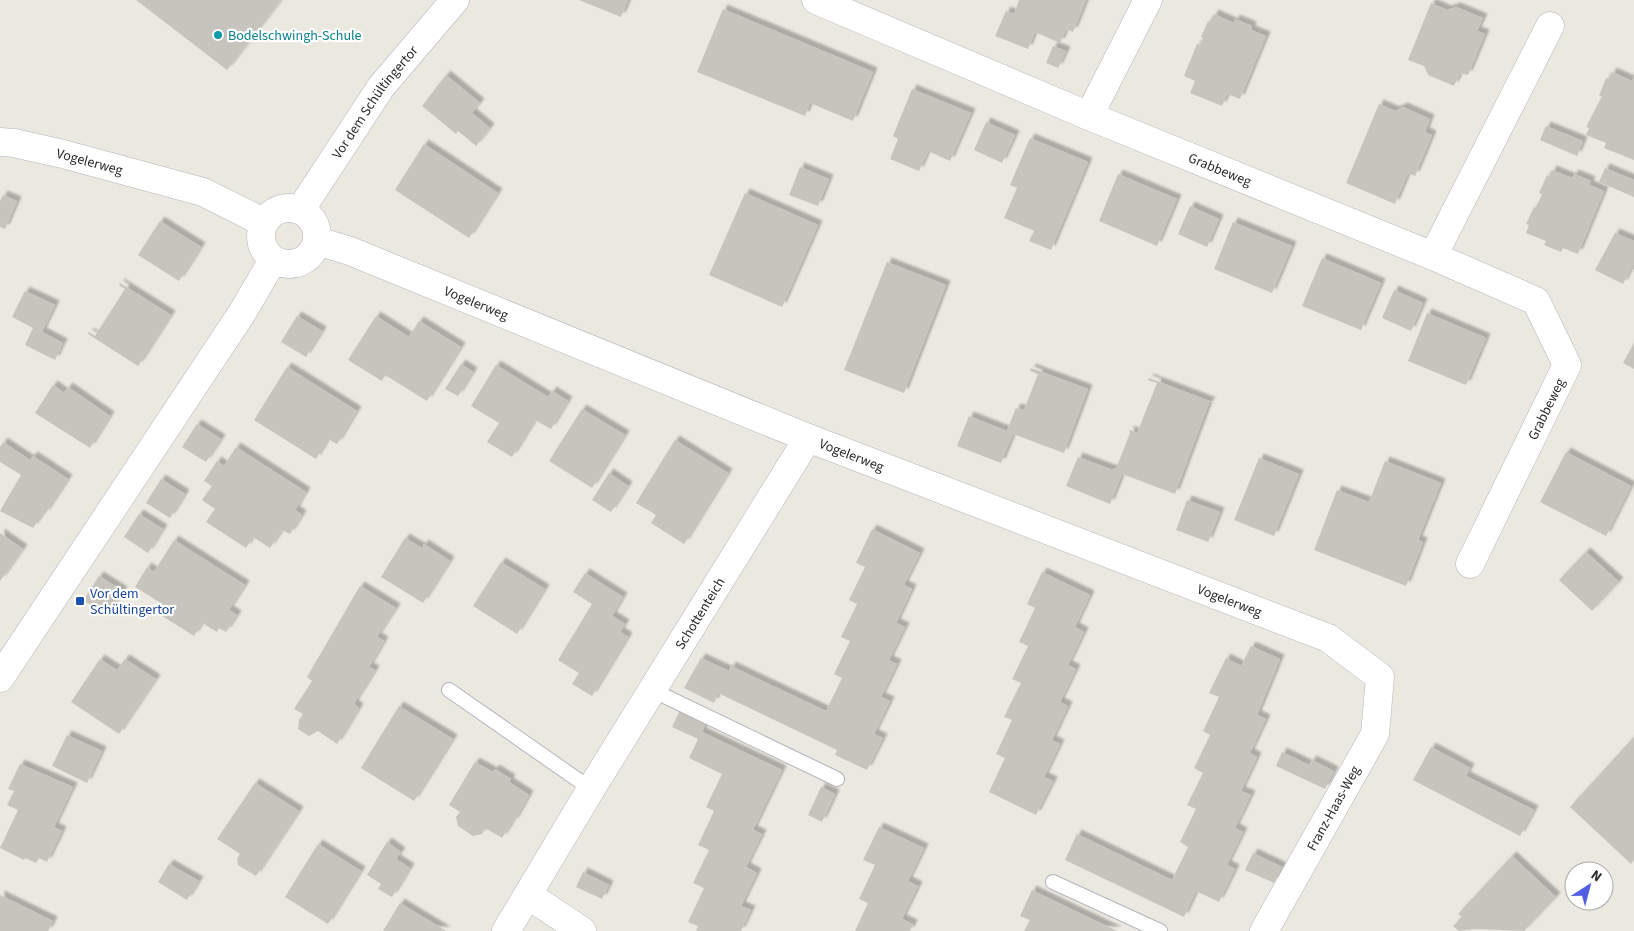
<svg xmlns="http://www.w3.org/2000/svg" width="1634" height="931" font-family="'Source Sans 3',sans-serif">
<style>
.building{fill:#c7c4be;filter:url(#shadow)}
.lines{fill:none;stroke-linecap:round;stroke-linejoin:round}
.service-casing{stroke:#b3b4bd;stroke-width:16}
.minor-casing{stroke:#b3b4bd;stroke-width:29}
.service{stroke:#fff;stroke-width:14}
.minor{stroke:#fff;stroke-width:28}
.culture-dot{fill:#0f9aa8;stroke:#fff;stroke-width:2}
.transit-dot{fill:#1a4fb4;stroke:#fff;stroke-width:2}
.labels{text-anchor:middle;stroke-width:4.5;stroke-linejoin:round;paint-order:stroke}
.culture-label{font-size:14px;fill:#0d838f;stroke:#fff;text-anchor:start}
.street-label{font-size:14px;fill:#2b2b2b;stroke:#fff}
.transit-label{font-size:14px;fill:#164399;stroke:#fff;text-anchor:start}
</style>
<defs>
<filter id="shadow"><feDropShadow dx="4.5" dy="-4.5" stdDeviation="1" flood-color="#0004"/></filter>
</defs>
<rect width="100%" height="100%" fill="#ebe8e0"/>
<!-- building -->
<g class="building">
<polygon points="136,0 281,0 227,70"/>
<polygon points="579,0 628,0 621,17"/>
<polygon points="1019,0 1086,0 1073,32 1066,29 1060,43 1035,32 1028,49 995,36 1006,11 1014,14"/>
<polygon points="1431,3 1447,10 1456,7 1483,18 1477,31 1485,34 1468,75 1460,73 1454,86 1428,75 1424,66 1408,60"/>
<polygon points="723,9 873,72 853,121 810,103 805,116 697,72"/>
<polygon points="1214,14 1234,23 1235,19 1252,26 1251,30 1266,36 1240,99 1227,94 1222,106 1190,93 1195,81 1184,76 1197,44 1200,45 1203,38 1201,37 1208,21 1210,22"/>
<polygon points="1053,46 1066,51 1058,68 1046,63"/>
<polygon points="1612,72 1632,81 1634,76 1634,160 1604,148 1606,143 1586,135 1589,128 1586,127 1602,96 1599,96 1606,78 1609,79"/>
<polygon points="446,75 480,103 472,113 490,128 476,146 458,131 456,134 422,106"/>
<polygon points="912,89 971,113 950,161 928,151 919,171 890,159 898,139 893,136"/>
<polygon points="1379,104 1395,111 1403,107 1430,119 1425,132 1432,135 1415,176 1408,173 1395,204 1346,183"/>
<polygon points="986,122 1015,135 1002,163 974,150"/>
<polygon points="1546,126 1583,141 1577,156 1540,140"/>
<polygon points="1030,138 1088,162 1051,250 1029,241 1034,231 1004,218 1017,188 1010,185"/>
<polygon points="424,144 498,193 469,238 395,190"/>
<polygon points="800,167 829,179 818,206 789,195"/>
<polygon points="1605,168 1634,180 1634,197 1599,182"/>
<polygon points="1552,170 1572,178 1574,174 1591,181 1589,185 1604,191 1578,254 1563,248 1561,252 1544,245 1546,241 1526,233 1529,225 1526,224 1534,207 1536,208 1542,194 1539,193 1547,175 1549,177"/>
<polygon points="1118,174 1177,199 1157,246 1099,221"/>
<polygon points="745,193 818,225 782,307 709,275"/>
<polygon points="3,195 17,201 5,229 0,227 0,201"/>
<polygon points="1190,206 1219,219 1207,247 1178,234"/>
<polygon points="160,221 201,247 179,281 138,255"/>
<polygon points="1233,222 1292,246 1272,293 1214,269"/>
<polygon points="1615,233 1634,241 1634,263 1623,284 1595,270"/>
<polygon points="1322,258 1381,283 1361,330 1302,306"/>
<polygon points="887,262 946,285 904,393 844,370"/>
<polygon points="120,283 171,315 138,366 88,334 89,332 95,336 125,289 119,285"/>
<polygon points="1394,290 1423,303 1411,331 1382,318"/>
<polygon points="25,291 55,305 42,332 63,343 55,360 25,345 33,328 12,317"/>
<polygon points="1427,313 1486,338 1466,385 1408,361"/>
<polygon points="297,316 322,331 306,357 281,342"/>
<polygon points="376,316 409,337 419,321 461,347 427,401 385,375 382,381 348,360"/>
<polygon points="1634,343 1634,369 1623,363"/>
<polygon points="461,364 473,372 458,396 445,389"/>
<polygon points="496,365 548,397 552,391 568,401 551,429 535,420 512,457 487,442 499,423 471,406"/>
<polygon points="287,367 357,411 337,444 328,439 316,459 254,420"/>
<polygon points="1031,368 1088,389 1064,453 1013,434 1001,463 957,446 969,416 1007,431 1016,408 1024,410 1038,374 1030,371"/>
<polygon points="1149,378 1212,402 1209,403 1175,494 1122,474 1110,504 1066,486 1078,457 1113,470 1114,468 1116,469 1130,433 1129,430 1137,433 1157,383 1148,380"/>
<polygon points="53,385 64,393 68,387 110,416 90,448 35,413"/>
<polygon points="582,409 625,435 592,488 549,461"/>
<polygon points="197,424 221,439 206,462 182,447"/>
<polygon points="675,440 728,473 684,544 651,523 656,515 636,503"/>
<polygon points="3,442 30,460 33,456 68,479 45,514 43,513 33,528 0,511 21,475 0,462 0,447"/>
<polygon points="236,447 306,492 295,510 302,515 290,534 282,530 270,548 253,537 246,548 206,522 215,509 202,500 212,486 204,481 217,461 224,466"/>
<polygon points="1566,452 1631,486 1606,536 1540,502"/>
<polygon points="1259,458 1299,474 1274,536 1234,520"/>
<polygon points="1385,461 1441,483 1418,540 1423,542 1406,586 1314,550 1337,490 1369,502"/>
<polygon points="609,473 628,486 611,512 592,500"/>
<polygon points="161,479 185,494 170,518 146,503"/>
<polygon points="1187,500 1220,512 1208,542 1176,530"/>
<polygon points="139,514 163,529 148,553 124,537"/>
<polygon points="872,529 920,553 904,585 912,589 896,623 905,627 889,660 897,664 881,697 890,701 874,734 883,738 867,770 835,755 837,750 718,693 714,703 684,688 701,658 729,671 731,666 826,711 842,678 834,674 850,641 841,637 857,604 849,600 865,567 856,563"/>
<polygon points="0,533 23,549 0,581"/>
<polygon points="405,538 422,548 424,544 450,561 423,603 381,577"/>
<polygon points="174,540 245,585 229,610 237,615 226,632 219,628 217,632 202,623 194,636 159,614 164,605 135,587 147,567 154,572"/>
<polygon points="1586,552 1619,582 1592,611 1559,580"/>
<polygon points="501,562 545,589 517,634 473,606"/>
<polygon points="1042,572 1090,595 1075,627 1084,632 1068,665 1076,669 1060,702 1068,706 1052,740 1060,744 1044,777 1053,781 1036,815 989,792 1005,758 996,754 1012,720 1004,717 1021,683 1012,679 1028,646 1019,642 1035,608 1027,604"/>
<polygon points="585,573 623,597 612,616 625,624 620,632 628,637 592,696 572,684 579,673 558,660 592,604 573,592"/>
<polygon points="99,576 123,591 109,613 83,601"/>
<polygon points="360,586 396,608 377,637 384,641 369,667 375,670 354,704 359,708 337,744 318,731 309,736 298,729 299,720 303,714 294,709 312,681 307,677"/>
<polygon points="1251,646 1280,659 1257,715 1266,719 1250,753 1257,757 1241,791 1251,795 1235,828 1243,832 1227,865 1235,869 1219,902 1196,891 1184,917 1065,860 1077,834 1172,880 1188,847 1180,842 1196,809 1187,805 1203,773 1194,768 1210,735 1203,731 1219,697 1209,693 1226,658 1241,666"/>
<polygon points="100,659 117,670 125,659 156,679 119,734 71,702"/>
<polygon points="399,706 453,739 414,801 361,768"/>
<polygon points="681,708 707,720 702,732 782,770 753,830 762,834 746,867 757,873 741,906 751,910 741,931 696,931 698,926 688,922 704,888 693,883 709,850 698,845 714,811 706,807 722,774 689,758 698,739 672,727"/>
<polygon points="67,735 102,751 87,783 52,766"/>
<polygon points="1634,737 1634,860 1631,864 1570,807"/>
<polygon points="1431,747 1470,768 1466,776 1534,810 1520,836 1413,780"/>
<polygon points="1282,752 1309,765 1312,760 1334,771 1325,789 1276,766"/>
<polygon points="475,762 493,772 495,769 511,779 509,782 529,795 514,822 513,821 502,838 485,828 482,834 473,836 458,826 456,817 460,812 449,805"/>
<polygon points="20,764 73,787 54,827 62,831 47,862 39,858 36,863 25,858 24,860 0,848 18,810 7,805 14,791 8,789"/>
<polygon points="255,783 299,811 256,876 238,865 237,859 240,854 217,839"/>
<polygon points="821,787 835,794 822,822 808,815"/>
<polygon points="879,827 924,848 908,881 918,886 902,919 913,924 910,931 855,931 868,903 859,899 875,865 863,860"/>
<polygon points="387,842 401,852 396,859 410,868 392,897 378,889 381,884 367,875"/>
<polygon points="318,844 361,871 328,924 285,897"/>
<polygon points="1253,853 1282,867 1274,883 1245,870"/>
<polygon points="1512,856 1556,897 1524,931 1475,929 1459,931 1453,926 1462,917 1458,914"/>
<polygon points="169,864 199,881 187,900 158,882"/>
<polygon points="583,872 609,885 602,899 576,887"/>
<polygon points="1032,890 1046,897 1117,931 1024,931 1030,920 1020,916"/>
<polygon points="0,895 53,921 48,931 0,931"/>
<polygon points="400,903 446,931 383,931"/>
</g>
<g class="lines">
<defs>
<g id="service">
<polyline points="449,690 591,789"/>
<polyline points="652,690 837,779"/>
<polyline points="1053,882 1160,931"/>
</g>
<g id="minor">
<path id="s1" d="M 816,0 L 1089,116 L 1433,256 L 1536,301 L 1567,365 L 1470,564"/>
<polyline points="1089,116 1148,0"/>
<path id="s2" d="M 0,142 L 14,143 L 63,154 L 203,192 L 263,222"/>
<circle cx="289" cy="236" r="28"/>
<path id="s3" d="M 301,209 L 381,87 L 455,0"/>
<path id="s4" d="M 317,241 L 350,251 L 808,438 L 1328,638 L 1380,677 L 1375,734 L 1264,931"/>
<polyline points="1433,256 1550,26"/>
<polyline points="0,678 242,313 273,260"/>
<polyline points="528,895 582,931"/>
<path id="s5" d="M 506,931 L 591,789 L 808,438"/>
</g>
</defs>
<!-- service casing -->
<use href="#service" class="service-casing"/>
<!-- minor casing -->
<use href="#minor" class="minor-casing"/>
<!-- service -->
<use href="#service" class="service"/>
<!-- minor -->
<use href="#minor" class="minor"/>
</g>
<!-- markers -->
<circle class="culture-dot" cx="218" cy="35" r="5"/>
<rect class="transit-dot" x="75" y="596" width="10" height="10" rx="2.5"/>
<g class="labels">
<!-- culture labels -->
<g class="culture-label">
<text x="228" y="40">Bodelschwingh-Schule</text>
</g>
<!-- street labels -->
<g class="street-label">
<text dy="5" stroke="none"><textPath href="#s3" startOffset="130">Vor dem Schültingertor</textPath></text>
<text dy="5" stroke="none"><textPath href="#s2" startOffset="92">Vogelerweg</textPath></text>
<text dy="5" stroke="none"><textPath href="#s1" startOffset="438">Grabbeweg</textPath></text>
<text dy="5" stroke="none"><textPath href="#s4" startOffset="171">Vogelerweg</textPath></text>
<text transform="translate(1546 409) rotate(-64)" y="5">Grabbeweg</text>
<text dy="5" stroke="none"><textPath href="#s4" startOffset="576">Vogelerweg</textPath></text>
<text dy="5" stroke="none"><textPath href="#s4" startOffset="981">Vogelerweg</textPath></text>
<text dy="5" stroke="none"><textPath href="#s5" startOffset="372">Schottenteich</textPath></text>
<text transform="translate(1333 808) rotate(-61)" y="5">Franz-Haas-Weg</text>
</g>
<!-- transit labels -->
<g class="transit-label">
<text x="90" y="598">Vor dem<tspan x="90" dy="16">Schültingertor</tspan></text>
</g>
</g>
<!-- north arrow -->
<g transform="translate(1589 886) rotate(36)"><circle r="24" fill="#ffffff" stroke="#aaaaaa"/>
<path d="M0-4L9 19L0 12L-9 19Z" fill="#545ee4"/>
<text y="-8" font-size="14" font-weight="bold" text-anchor="middle" fill="#2b2b2b">N</text>
</g>
</svg>
